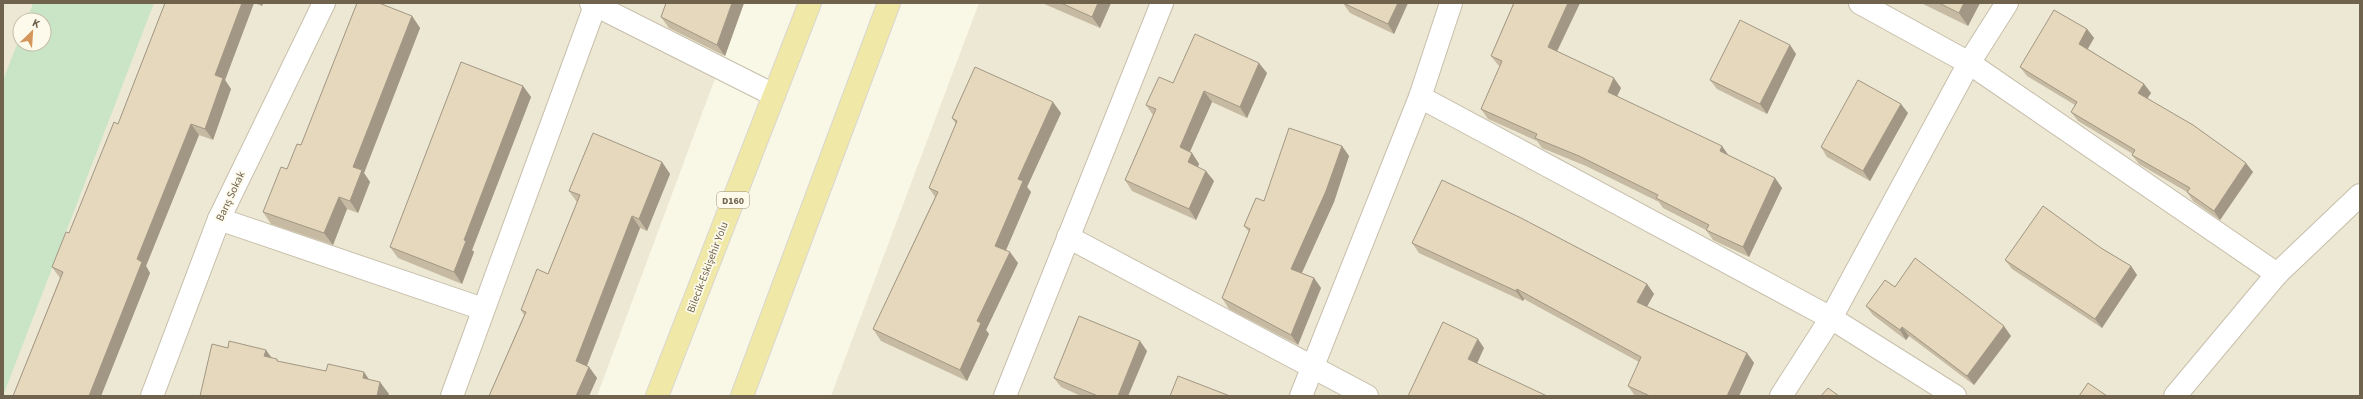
<svg xmlns="http://www.w3.org/2000/svg" width="2363" height="399" font-family="'Source Sans 3',sans-serif">
<style>
.residential{fill:#ede8d3;fill-rule:evenodd}
.green{fill:#cae5c6}
.lines{fill:none;stroke-linecap:round;stroke-linejoin:round}
.street-casing{stroke:#c7bfab;stroke-width:24}
.primary-casing{stroke:#dad6d1;stroke-width:24}
.street{stroke:#fff;stroke-width:22}
.primary{stroke:#f0e8a6;stroke-width:22}
.wall{fill:#c6baa2}
.shaded-wall{fill:#a19784}
.building{fill:#e6d8bc;stroke:#a19784}
.labels{text-anchor:middle;stroke-width:3.5;stroke-linejoin:round;paint-order:stroke}
.shield{fill:#fdfaec;stroke:#9a907d;stroke-width:1}
.shield-label{font-size:10px;font-weight:bold;fill:#6f634e}
.street-label{font-size:11px;fill:#6f634e;stroke:#fdfaec}
</style>
<rect width="100%" height="100%" fill="#f9f7e6"/>
<!-- residential -->
<g class="residential">
<path d="M 3,3 L 743,3 L 597,396 L 3,396 ZM 20,20 L 44,20 L 44,44 L 20,44 Z"/>
<polygon points="979,3 2360,3 2360,396 831,396"/>
</g>
<!-- green -->
<polygon class="green" points="33,3 154,3 3,396 3,80 20,37 20,44 44,44 44,20 27,20"/>
<g class="lines">
<defs>
<g id="street">
<polyline points="591,3 774,95"/>
<polyline points="1860,3 1969,63 2277,274"/>
<polyline points="1420,97 1831,318 1955,396"/>
<polyline points="219,219 483,309"/>
<polyline points="1068,237 1367,396"/>
<polyline points="152,396 219,219 324,3"/>
<polyline points="452,396 596,3"/>
<polyline points="1005,396 1162,3"/>
<polyline points="1301,396 1420,97 1451,3"/>
<polyline points="1781,396 1831,318 1969,63 2007,3"/>
<polyline points="2175,396 2277,274 2360,195"/>
</g>
<g id="primary">
<polyline points="657,396 810,3"/>
<polyline points="742,396 889,3"/>
</g>
</defs>
<!-- street casing -->
<use href="#street" class="street-casing"/>
<!-- primary casing -->
<use href="#primary" class="primary-casing"/>
<!-- street -->
<use href="#street" class="street"/>
<!-- primary -->
<use href="#primary" class="primary"/>
</g>
<!-- wall -->
<g class="wall">
<polygon points="165,3 254,3 225,80 231,89 213,140 199,135 146,266 150,273 101,396 13,396 60,278 52,267 69,233 118,124"/>
<polygon points="254,3 263,3 262,6"/>
<polygon points="666,3 744,3 725,56 669,28 661,17"/>
<polygon points="1042,3 1111,3 1100,28"/>
<polygon points="1343,3 1408,3 1394,34 1350,13"/>
<polygon points="1513,3 1580,3 1557,52 1621,88 1617,97 1728,155 1775,178 1782,188 1749,257 1713,240 1706,230 1663,208 1659,202 1586,166 1542,148 1537,141 1488,119 1481,109 1500,66 1498,65 1491,56 1513,4"/>
<polygon points="1921,3 1980,3 1968,26"/>
<polygon points="412,16 420,28 364,173 370,182 358,213 347,209 333,245 271,224 263,212 301,145"/>
<polygon points="2087,29 2094,38 2088,49 2144,84 2151,93 2147,98 2253,172 2220,220 2193,201 2187,192 2139,164 2132,155 2133,154 2078,121 2071,112 2075,105 2027,76 2020,67"/>
<polygon points="1790,45 1796,54 1767,114 1717,89 1710,80"/>
<polygon points="1267,73 1247,118 1212,102 1190,152 1192,153 1199,164 1198,167 1214,181 1196,220 1132,191 1125,180 1153,115 1146,105 1173,83"/>
<polygon points="523,86 531,97 472,250 474,252 462,284 398,258 390,247"/>
<polygon points="1061,113 1027,187 1031,192 1006,250 1018,263 986,330 989,334 967,381 881,341 873,329 935,197 929,188 956,124 952,118"/>
<polygon points="1908,113 1870,181 1827,157 1821,147"/>
<polygon points="1342,146 1349,156 1334,202 1302,273 1314,278 1321,288 1298,345 1229,309 1222,298 1249,232 1244,226 1264,201"/>
<polygon points="662,162 670,174 647,231 640,228 587,366 589,367 597,378 589,396 489,396 524,315 521,310 548,274 577,202 569,191"/>
<polygon points="1412,243 1647,284 1654,294 1647,306 1747,353 1754,363 1739,396 1635,396 1628,386 1639,362 1524,299 1523,301 1419,253"/>
<polygon points="2101,248 2131,266 2137,275 2102,328 2012,269 2005,260"/>
<polygon points="1895,287 2011,336 1974,385 1909,336 1906,340 1873,315 1866,306"/>
<polygon points="1147,351 1128,396 1081,396 1061,387 1054,378"/>
</g>
<!-- shaded-wall -->
<g class="shaded-wall">
<polygon points="242,3 254,3 225,80 231,89 213,140 205,129 215,75"/>
<polygon points="259,3 263,3 262,6"/>
<polygon points="732,3 744,3 725,56 717,45"/>
<polygon points="1098,3 1111,3 1100,28 1092,17"/>
<polygon points="1398,3 1408,3 1394,34 1388,24"/>
<polygon points="1568,3 1580,3 1554,57 1548,47"/>
<polygon points="1964,3 1980,3 1968,26 1959,13"/>
<polygon points="412,16 420,28 364,173 370,182 358,213 350,201 353,167"/>
<polygon points="2087,29 2094,38 2085,53 2079,44"/>
<polygon points="1790,45 1796,54 1767,114 1760,104"/>
<polygon points="1259,63 1267,73 1247,118 1240,107"/>
<polygon points="1614,78 1621,88 1614,102 1608,92"/>
<polygon points="2144,84 2151,93 2145,102 2138,93"/>
<polygon points="523,86 531,97 472,250 474,252 462,284 454,272 464,240"/>
<polygon points="1204,91 1212,102 1187,158 1180,147"/>
<polygon points="1053,102 1061,113 1027,187 1031,192 1003,257 995,246 1018,179"/>
<polygon points="1901,104 1908,113 1870,181 1863,171"/>
<polygon points="191,124 199,135 146,266 150,273 101,396 89,396 137,259"/>
<polygon points="1342,146 1349,156 1334,202 1299,279 1291,269"/>
<polygon points="1722,146 1729,156 1720,151"/>
<polygon points="1192,153 1199,164 1195,173 1188,162"/>
<polygon points="662,162 670,174 647,231 639,219"/>
<polygon points="2246,163 2253,172 2220,220 2214,211"/>
<polygon points="1206,171 1214,181 1196,220 1189,209"/>
<polygon points="1775,178 1782,188 1749,257 1743,247"/>
<polygon points="339,197 347,209 333,245 324,233"/>
<polygon points="632,216 640,228 584,373 576,361"/>
<polygon points="1010,252 1018,263 986,330 989,334 967,381 960,370 977,321"/>
<polygon points="2131,266 2137,275 2102,328 2095,319"/>
<polygon points="1314,278 1321,288 1298,345 1291,335"/>
<polygon points="1647,284 1654,294 1644,312 1637,302"/>
<polygon points="1517,289 1524,299 1523,301 1516,291"/>
<polygon points="2004,326 2011,336 1974,385 1967,376"/>
<polygon points="1902,327 1909,336 1906,340 1900,330"/>
<polygon points="1478,339 1484,348 1475,368 1468,359"/>
<polygon points="1140,341 1147,351 1128,396 1118,396"/>
<polygon points="266,350 274,361 264,356"/>
<polygon points="1747,353 1754,363 1739,396 1727,396"/>
<polygon points="589,367 597,378 589,396 576,396"/>
<polygon points="364,372 372,384 363,378"/>
<polygon points="380,382 389,394 388,396 377,396"/>
</g>
<!-- building -->
<g class="building">
<polygon points="165,3 242,3 215,75 223,78 205,129 191,124 137,259 142,262 89,396 13,396 63,272 52,267 66,232 69,233 114,122 118,124"/>
<polygon points="357,3 379,3 412,16 353,167 362,170 350,201 339,197 324,233 263,212 281,167 287,169 297,144 301,145"/>
<polygon points="666,3 732,3 717,45 661,17"/>
<polygon points="1061,3 1098,3 1092,17"/>
<polygon points="1343,3 1398,3 1388,24"/>
<polygon points="1514,3 1568,3 1548,47 1614,78 1608,92 1722,146 1720,151 1775,178 1743,247 1706,230 1709,225 1656,198 1658,195 1579,156 1535,138 1537,134 1481,109 1502,61 1491,56"/>
<polygon points="1939,3 1964,3 1959,13"/>
<polygon points="2054,10 2087,29 2079,44 2144,84 2138,93 2193,125 2246,163 2214,211 2187,192 2190,188 2132,155 2135,150 2071,112 2077,102 2020,67"/>
<polygon points="1740,20 1790,45 1760,104 1710,80"/>
<polygon points="1195,34 1259,63 1240,107 1204,91 1180,147 1192,153 1188,162 1206,171 1189,209 1125,180 1156,109 1146,105 1159,77 1173,83"/>
<polygon points="461,62 523,86 464,240 466,241 454,272 390,247"/>
<polygon points="975,67 1053,102 1018,179 1023,181 995,246 1010,252 977,321 981,323 960,370 873,329 938,192 929,188 957,121 952,118"/>
<polygon points="1858,80 1901,104 1863,171 1821,147"/>
<polygon points="1289,128 1342,146 1326,191 1291,269 1314,278 1291,335 1222,298 1250,229 1244,226 1256,198 1264,201"/>
<polygon points="593,133 662,162 639,219 632,216 576,361 589,367 576,396 489,396 526,312 521,310 537,269 548,274 580,195 569,191"/>
<polygon points="1442,180 1521,218 1647,284 1637,302 1747,353 1727,396 1650,396 1628,386 1641,357 1517,289 1516,291 1412,243"/>
<polygon points="2043,206 2101,248 2131,266 2095,319 2005,260"/>
<polygon points="1915,258 2004,326 1967,376 1902,327 1900,330 1866,306 1885,280 1895,287"/>
<polygon points="1079,316 1140,341 1118,396 1098,396 1054,378"/>
<polygon points="1443,322 1478,339 1468,359 1547,396 1408,396"/>
<polygon points="229,341 266,350 264,356 277,359 277,361 326,371 328,364 364,372 363,378 380,382 377,396 200,396 212,344 228,348"/>
<polygon points="1178,376 1230,396 1170,396"/>
<polygon points="2088,383 2107,396 2079,396"/>
<polygon points="1828,388 1839,396 1821,396"/>
</g>
<g class="labels">
<!-- shield labels -->
<rect class="shield" x="717" y="192" width="32" height="16" rx="3"/>
<g class="shield-label">
<text x="733" y="204">D160</text>
</g>
<!-- street labels -->
<g class="street-label">
<text transform="translate(230 196) rotate(-65)" y="4">Barış Sokak</text>
<text transform="translate(707 267) rotate(-69)" y="4">Bilecik-Eskişehir Yolu</text>
</g>
</g>
<!-- border -->
<rect width="2363" height="399" fill="none" stroke="#6f634e" stroke-width="8"/>
<!-- north arrow -->
<g transform="translate(32 32) rotate(25)"><circle r="19" fill="#fdfaec" stroke="#c4bead"/>
<path d="M0-3L7 15L0 10L-7 15Z" fill="#d4965a"/>
<text y="-6" font-size="11" font-weight="bold" text-anchor="middle" fill="#6f634e">K</text>
</g>
</svg>
